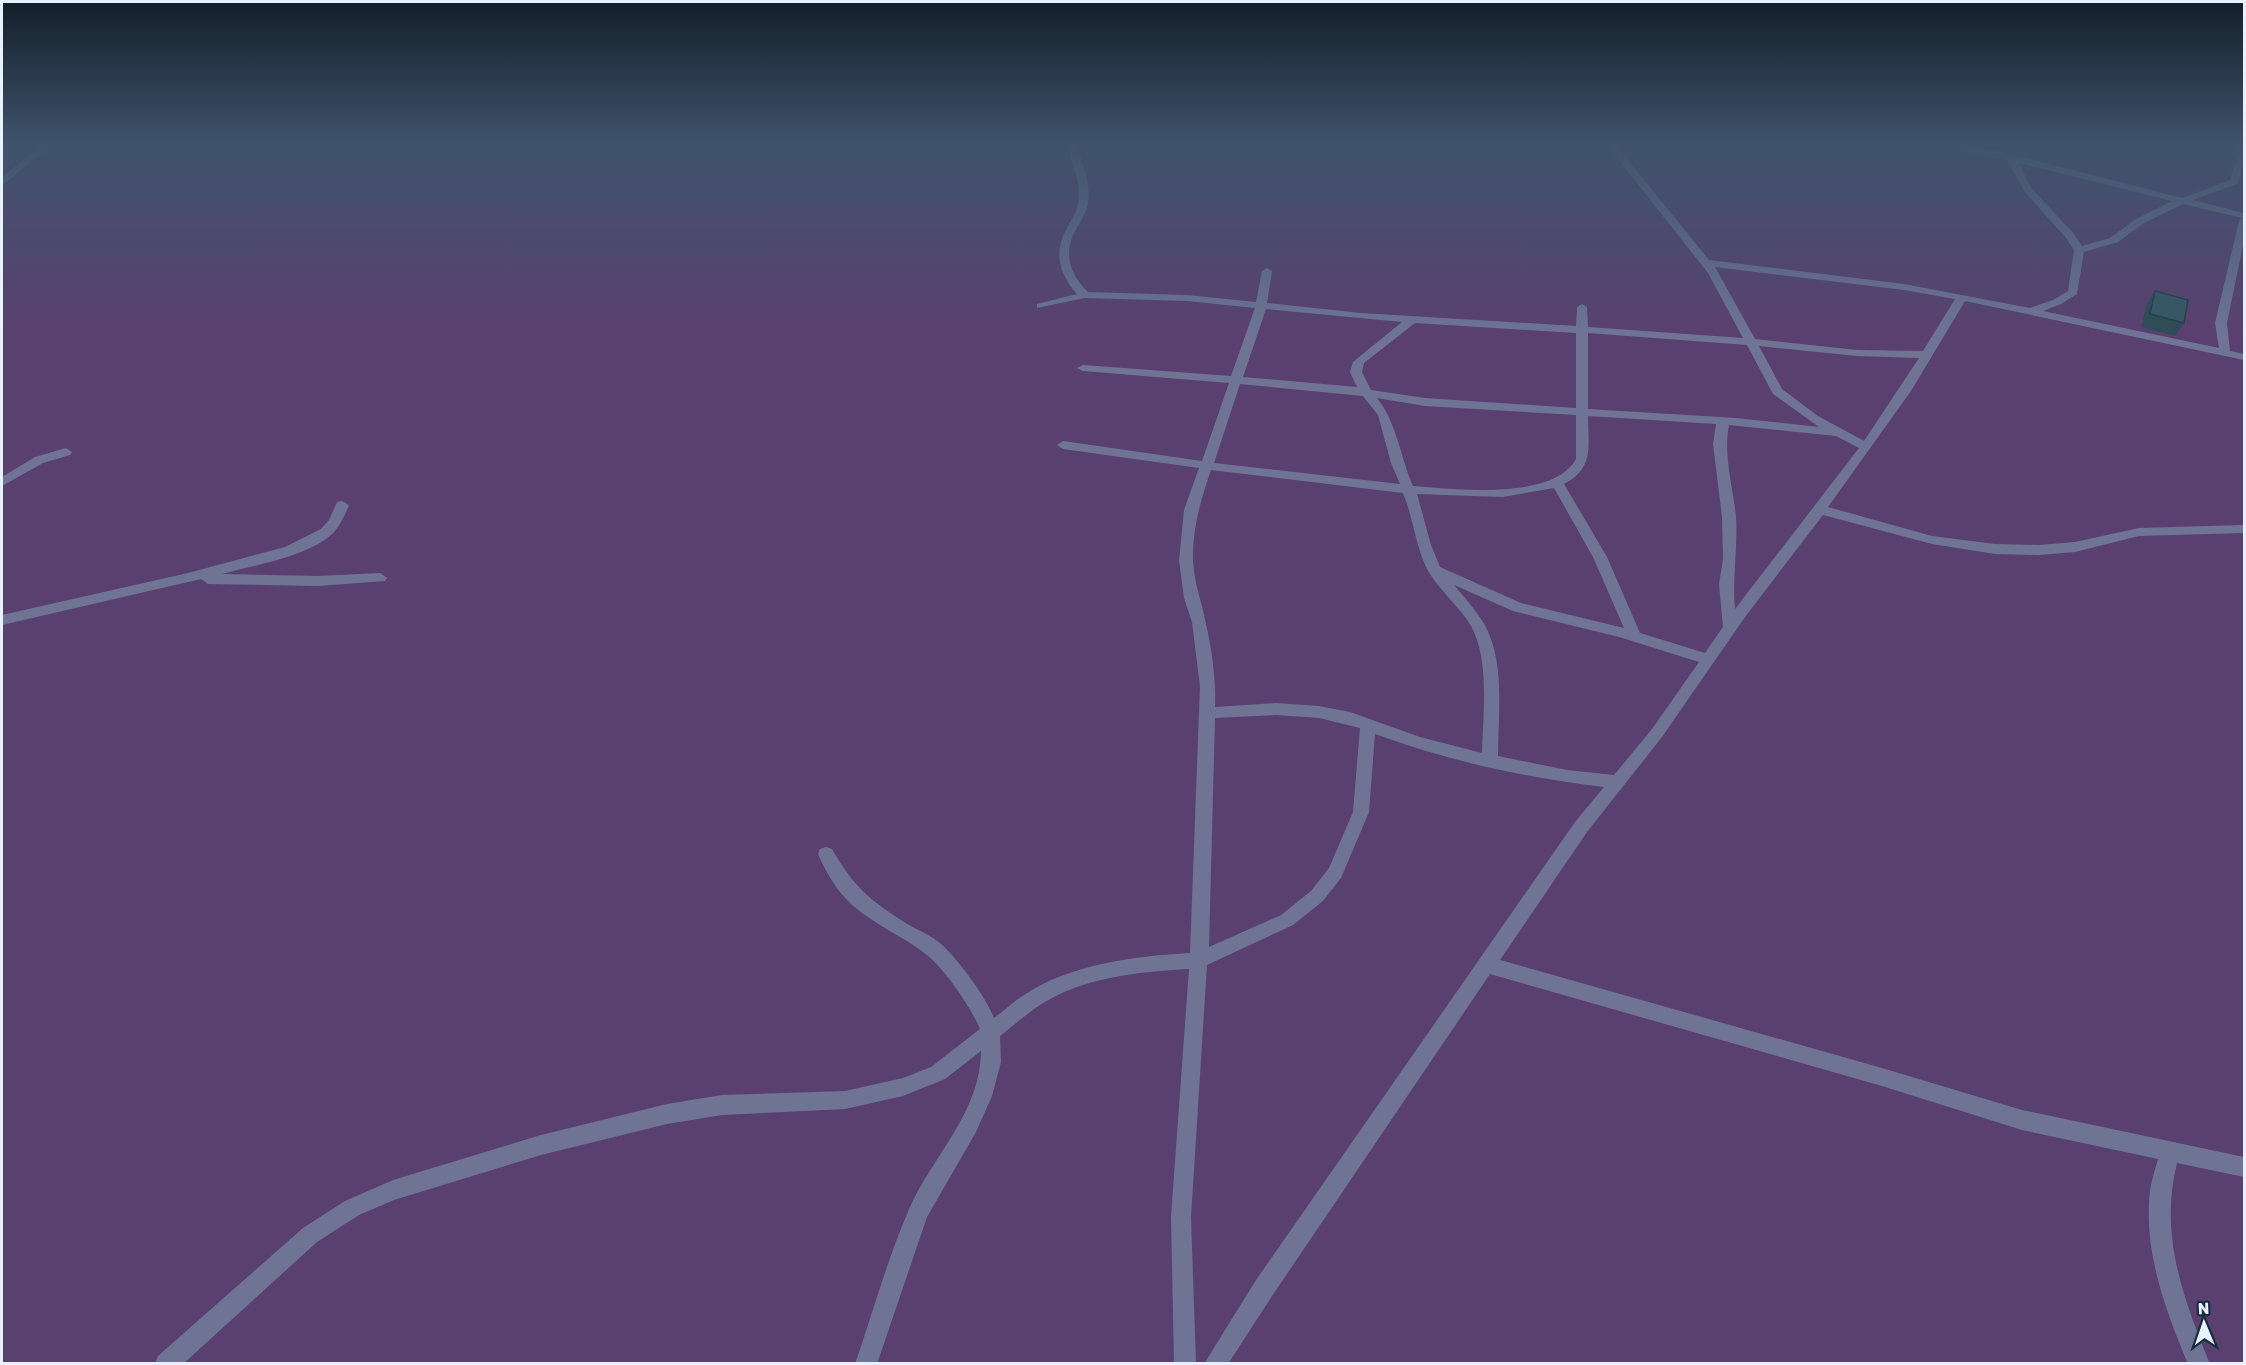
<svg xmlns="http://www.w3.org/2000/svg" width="2246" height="1365" font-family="Rubik,sans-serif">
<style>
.green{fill:#5a4070}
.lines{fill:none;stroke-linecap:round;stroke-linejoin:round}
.minor{fill:#6f7495;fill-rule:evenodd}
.wall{fill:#2e4c55}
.building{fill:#365863;stroke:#263e45;stroke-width:1.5}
</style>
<rect width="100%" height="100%" fill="#23374b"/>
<!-- green -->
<rect class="green" x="2" y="145" width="2242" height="1218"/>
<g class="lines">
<!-- minor -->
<g class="minor">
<polygon points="42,145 52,145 5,183 2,184 2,177"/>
<path d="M 1067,145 L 1076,145 C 1083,164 1091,184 1088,204 C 1086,213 1081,221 1076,229 C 1063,252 1069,274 1088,292 L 1187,295 L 1256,302 L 1262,271 L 1267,268 L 1272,271 L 1267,303 L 1361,313 L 1576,326 L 1577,307 L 1582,304 L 1587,307 L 1588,327 L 1743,338 L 1708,273 L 1607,145 L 1616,145 L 1709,260 L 1904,284 L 2030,308 L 2053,300 L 2068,291 L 2074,250 L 2066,238 L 2024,191 L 2008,161 L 1953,147 L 1952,145 L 1966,145 L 2011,154 L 2182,198 L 2230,180 L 2238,153 L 2231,145 L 2241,145 L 2244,149 L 2244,163 L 2237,184 L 2193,200 L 2244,213 L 2244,240 L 2227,323 L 2230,351 L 2244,354 L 2244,360 L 1965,301 L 1911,391 L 1828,507 L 1932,536 L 1995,544 L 2039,545 L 2075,542 L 2139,528 L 2244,525 L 2244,533 L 2139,536 L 2075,552 L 2039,555 L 1995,554 L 1932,544 L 1823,515 L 1745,617 L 1662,737 L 1587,832 L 1500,960 L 1882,1068 L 2022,1110 L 2244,1157 L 2244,1177 L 2177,1163 C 2159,1234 2183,1298 2210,1364 L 2188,1364 C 2167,1314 2146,1258 2149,1204 C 2149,1188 2154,1173 2158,1159 L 2022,1130 L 1882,1086 L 1490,974 L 1272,1296 L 1228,1364 L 1204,1364 L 1256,1280 L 1575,822 L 1604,787 C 1526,778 1449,761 1375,734 L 1369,812 L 1341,878 L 1323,901 L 1293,925 L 1207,965 L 1191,1217 L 1196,1364 L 1174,1364 L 1171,1217 L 1189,969 C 1138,972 1081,977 1037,1007 C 1024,1016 1013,1026 1000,1036 L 1001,1062 L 992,1096 L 976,1132 L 927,1217 L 877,1364 L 855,1364 C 873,1312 888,1257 910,1207 C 933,1156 981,1111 981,1051 L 945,1079 L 903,1096 L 845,1109 L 722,1115 L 667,1124 L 541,1155 L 394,1200 L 359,1215 L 317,1242 L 183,1364 L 155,1364 L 158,1356 L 303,1228 L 345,1201 L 393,1180 L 541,1135 L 667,1104 L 722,1095 L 845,1091 L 903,1078 L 931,1067 L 980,1029 C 972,1009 944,968 927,955 C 903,936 873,924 851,904 C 836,890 826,872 818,854 L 820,849 L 826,847 L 832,849 C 855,889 871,901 909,925 C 920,931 932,936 941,944 C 958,959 986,997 994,1018 C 1004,1011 1013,1002 1024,995 C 1070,964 1136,956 1190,953 L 1200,686 L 1192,622 L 1184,598 L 1179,560 L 1184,510 L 1199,468 L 1063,449 L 1057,445 L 1063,441 L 1202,461 L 1229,383 L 1083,371 L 1077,368 L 1083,365 L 1231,376 L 1255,308 L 1187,301 L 1085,298 L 1037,308 L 1037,304 L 1077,294 C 1060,275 1053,253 1066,230 C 1070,221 1076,214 1078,204 C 1082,183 1072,164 1067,145 ZM 2019,163 L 2172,201 L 2136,219 L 2110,238 L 2082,246 L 2074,234 L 2031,188 ZM 2183,204 L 2242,218 L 2239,221 L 2215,323 L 2219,348 L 2043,311 L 2061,304 L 2077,294 L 2084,252 L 2118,242 L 2144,223 ZM 1715,267 L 1904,290 L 1955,299 L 1923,351 L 1857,350 L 1755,339 ZM 1266,309 L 1402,322 L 1353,362 L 1350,372 L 1357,387 L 1243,377 ZM 1415,323 L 1576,333 L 1576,408 L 1425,398 L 1371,390 L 1362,372 L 1364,363 ZM 1588,333 L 1747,345 L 1773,394 L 1819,427 L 1736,418 L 1588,409 ZM 1759,346 L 1857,356 L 1919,358 L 1864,441 L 1818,416 L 1782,389 ZM 1240,384 L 1363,396 L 1378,415 L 1391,463 L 1400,484 L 1214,463 ZM 1377,398 L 1425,406 L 1576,415 L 1576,459 C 1553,501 1454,489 1413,486 C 1400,456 1397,423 1377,398 ZM 1588,416 L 1716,424 L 1713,444 L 1722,517 L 1723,559 L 1719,584 L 1723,627 L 1705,653 L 1640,633 L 1607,557 L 1564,484 C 1595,468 1588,445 1588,416 ZM 1729,425 L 1836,436 L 1859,448 L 1735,609 C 1732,578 1738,548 1736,517 C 1733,486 1723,456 1729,425 ZM 1211,470 L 1403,493 C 1413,517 1415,543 1426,567 C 1437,589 1459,605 1471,626 C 1490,660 1483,715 1482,753 L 1420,737 L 1350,712 L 1319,706 L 1276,703 L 1215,707 C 1216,679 1212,651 1206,624 C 1202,602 1194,583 1193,561 C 1192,529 1201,499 1211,470 ZM 1554,488 L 1593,557 L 1624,628 L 1521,603 L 1440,567 L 1431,545 L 1417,494 L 1503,497 ZM 1454,585 L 1513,611 L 1619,637 L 1699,662 L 1652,729 L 1614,775 L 1567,770 L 1498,756 C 1498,714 1506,660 1483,622 C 1475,609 1464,597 1454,585 ZM 1276,715 L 1319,718 L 1360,728 L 1353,812 L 1329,868 L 1311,891 L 1281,915 L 1209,947 L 1215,718 Z"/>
<polygon points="66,448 72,452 70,455 43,463 2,486 2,477 35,457"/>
<path d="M 342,501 L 349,505 C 345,515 340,526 332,534 C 307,557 254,565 222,574 L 318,576 L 380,573 L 387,578 L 385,581 L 318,586 L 208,584 L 201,579 L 2,625 L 2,615 L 188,573 L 285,547 L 321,529 L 329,520 L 337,502 Z"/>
</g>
</g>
<!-- wall -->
<polygon class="wall" points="2155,291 2184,323 2175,336 2141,327 2147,304"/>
<!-- building -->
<polygon class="building" points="2155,291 2188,300 2184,323 2150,314"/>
<!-- sky -->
<linearGradient id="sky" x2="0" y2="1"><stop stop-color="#131e29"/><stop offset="0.43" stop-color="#3f536c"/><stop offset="1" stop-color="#3f536c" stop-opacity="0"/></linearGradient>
<rect width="2246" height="336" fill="url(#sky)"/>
<!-- border -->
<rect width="2246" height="1365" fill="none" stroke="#e8f2fd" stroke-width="6"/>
<!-- north arrow -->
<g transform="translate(2204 1323) rotate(358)" stroke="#192d41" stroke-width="4.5" paint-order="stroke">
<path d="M0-4.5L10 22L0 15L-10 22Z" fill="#e8f2fd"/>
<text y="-9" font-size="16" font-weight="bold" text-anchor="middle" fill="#e8f2fd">N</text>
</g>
</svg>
